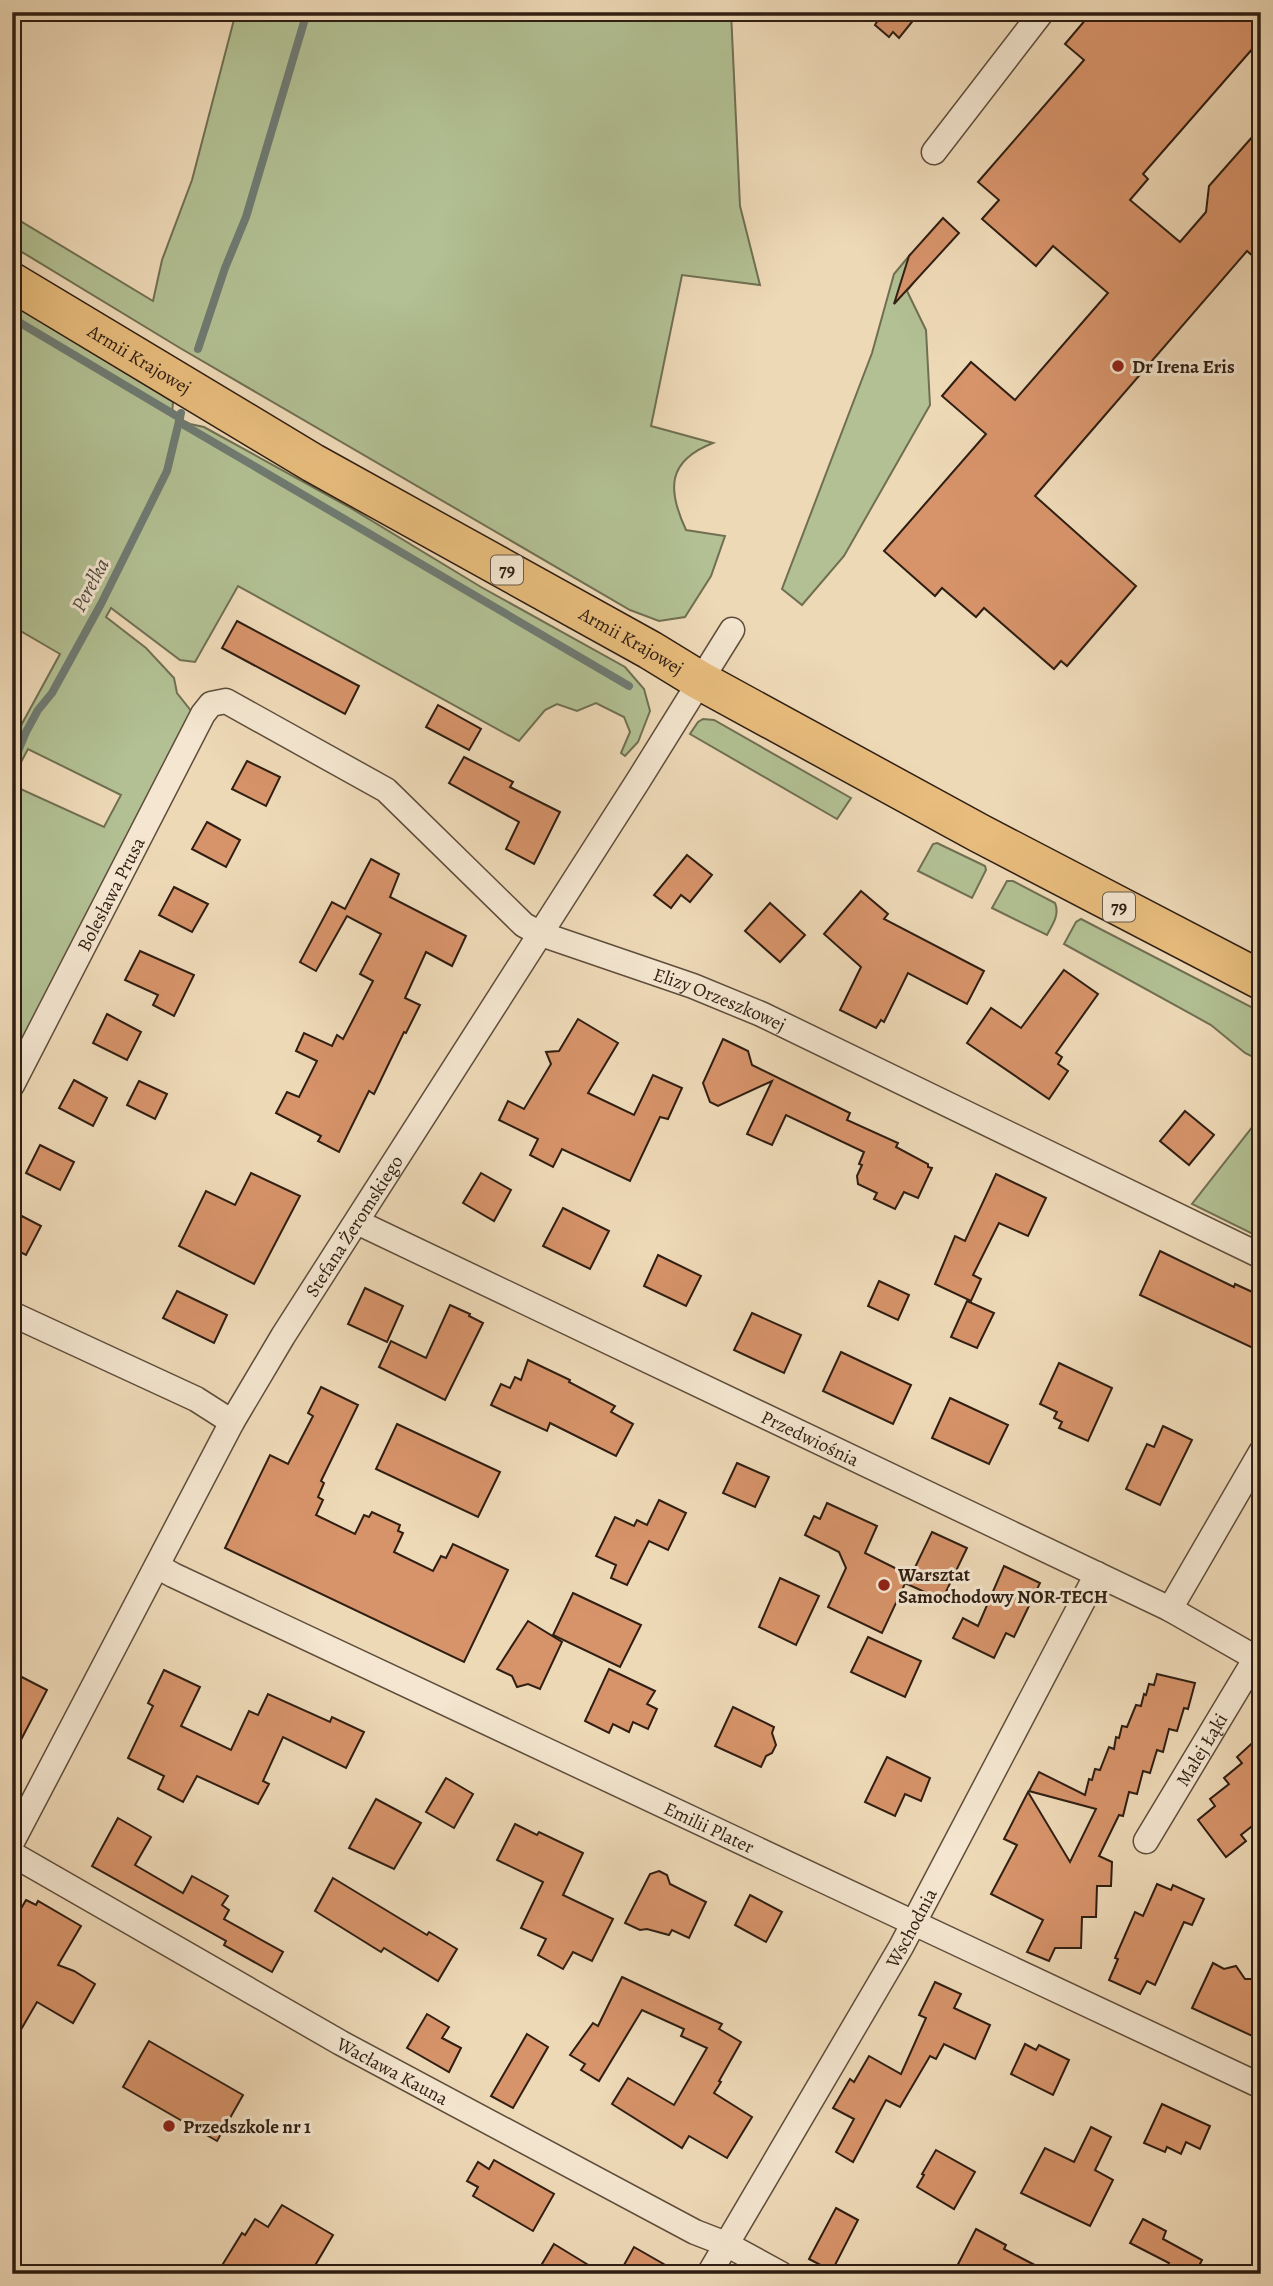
<svg xmlns="http://www.w3.org/2000/svg" width="1273" height="2286" font-family="Alegreya,serif">
<style>
.green{fill:#b2c093;stroke:#706f52;stroke-width:2}
.lines{fill:none;stroke-linecap:round;stroke-linejoin:round}
.stream{stroke:#6f7b73;stroke-width:8}
.building{fill:#d7936a;stroke:#2f1e12;stroke-width:2}
.street-casing{stroke:#5f4d3b;stroke-width:27}
.primary-casing{stroke:#2f1e12;stroke-width:41}
.street{stroke:#f4e6d0;stroke-width:24}
.primary{stroke:#e7bc7c;stroke-width:38}
.poi-dot{fill:#8f2418;stroke:#f4e6d0;stroke-width:2.5}
.labels{text-anchor:middle;stroke-width:6;stroke-linejoin:round;paint-order:stroke}
.shield{fill:#f4e6d0;stroke:#6a5a4b;stroke-width:2}
.shield-label{font-size:18px;font-weight:bold;fill:#2f1e12}
.street-label{font-size:19px;fill:#2f1e12;stroke:#f4e6d0}
.poi-label{font-size:19px;font-weight:bold;fill:#2f1e12;stroke:#f4e6d0;text-anchor:start}
.water-label{font-size:21px;font-style:italic;fill:#4f4c42;stroke:#f4e6d0}
</style>
<rect width="100%" height="100%" fill="#eed9b7"/>
<filter id="stains"><feTurbulence type="fractalNoise" baseFrequency=".00286" numOctaves="4"/><feColorMatrix values="0 0 0 0 .2 0 0 0 0 .09 0 0 0 0 .02 0 0 0 .5 -.17"/></filter>
<radialGradient id="worn" r=".72"><stop offset=".6" stop-color="#630" stop-opacity="0"/><stop offset="1" stop-color="#630" stop-opacity=".3"/></radialGradient>
<!-- green -->
<g class="green">
<path d="M 236,12 L 731,12 L 740,206 L 760,285 L 682,275 L 651,426 L 713,443 C 667,461 667,489 686,530 L 725,536 L 711,576 L 685,617 L 659,621 L 630,610 L 180,348 L 12,246 L 12,216 L 153,301 L 162,260 L 192,180 Z"/>
<polygon points="909,256 909,276 914,282 907,291 926,330 930,405 844,556 802,605 782,589 872,353 894,274"/>
<polygon points="12,304 173,402 172,415 190,424 204,427 349,507 481,587 625,667 644,689 650,711 638,742 625,756 621,753 630,732 624,717 596,703 577,711 557,704 545,710 519,741 238,586 195,662 180,660 111,608 106,617 146,648 174,678 177,693 192,712 12,1060 12,785 104,827 121,795 28,749 12,779 12,742 60,654 12,626"/>
<polygon points="703,719 714,720 851,798 837,819 690,734 698,722"/>
<polygon points="937,843 985,866 986,870 972,898 918,871 933,844"/>
<path d="M 1007,881 L 1013,881 L 1055,903 C 1060,915 1052,925 1047,935 L 992,908 Z"/>
<polygon points="1081,919 1261,1012 1261,1061 1245,1053 1211,1025 1064,944 1076,922"/>
<polygon points="1261,1116 1261,1238 1192,1204"/>
</g>
<g class="lines">
<!-- stream -->
<g class="stream">
<polyline points="12,318 180,418"/>
<polyline points="198,349 225,268 246,217 307,12"/>
<polyline points="179,422 629,686"/>
<polyline points="12,766 26,732 38,710 52,693 101,604 167,471 181,413"/>
</g>
</g>
<!-- building -->
<g class="building">
<polygon points="868,12 920,12 899,38 893,32 889,37 875,25 878,20"/>
<polygon points="1092,12 1261,12 1261,39 1143,174 1148,179 1130,200 1180,242 1206,212 1209,186 1261,127 1261,263 1247,251 1035,496 1136,586 1067,666 1061,661 1054,669 984,608 976,617 942,588 935,596 884,551 986,434 942,396 971,362 1015,400 1108,293 1053,246 1036,266 982,219 999,200 978,182 1084,60 1065,44"/>
<polygon points="943,218 959,233 894,304 909,256"/>
<polygon points="237,621 359,686 345,714 222,648"/>
<polygon points="438,705 481,729 469,750 426,727"/>
<polygon points="464,757 513,782 510,787 560,812 534,864 506,849 519,822 449,783"/>
<polygon points="247,761 280,777 266,806 232,789"/>
<polygon points="207,822 240,840 226,867 192,849"/>
<polygon points="687,855 712,875 690,902 681,895 671,908 654,895"/>
<polygon points="371,859 399,874 390,897 466,936 452,966 426,952 405,998 420,1005 406,1033 404,1032 374,1094 369,1091 339,1152 318,1141 321,1136 276,1113 287,1092 299,1097 317,1061 296,1051 304,1033 332,1046 337,1035 343,1039 373,981 360,974 381,934 347,916 316,971 300,962 332,902 345,909"/>
<polygon points="174,887 208,904 192,932 159,915"/>
<polygon points="861,891 888,914 884,919 984,971 967,1004 908,973 884,1022 881,1020 876,1028 840,1010 861,967 824,934"/>
<polygon points="770,903 805,935 780,962 745,931"/>
<polygon points="140,951 194,975 174,1016 153,1005 158,995 125,980"/>
<polygon points="1064,970 1098,994 1056,1053 1062,1057 1058,1064 1068,1071 1049,1099 967,1043 991,1008 1021,1028"/>
<polygon points="107,1014 141,1032 127,1060 93,1043"/>
<polygon points="578,1019 618,1043 588,1093 634,1115 653,1075 682,1088 668,1119 660,1117 630,1181 562,1149 553,1167 530,1155 538,1139 499,1120 508,1101 524,1109 551,1064 546,1052 559,1051"/>
<polygon points="723,1039 748,1051 752,1065 850,1113 847,1120 898,1143 896,1147 928,1164 928,1167 932,1168 918,1198 904,1192 895,1209 874,1199 877,1193 858,1184 857,1176 862,1165 859,1164 864,1152 786,1115 772,1145 747,1134 772,1081 718,1106 710,1102 703,1083"/>
<polygon points="74,1080 107,1098 93,1126 59,1108"/>
<polygon points="139,1081 167,1094 155,1119 127,1105"/>
<polygon points="1185,1111 1214,1135 1189,1165 1160,1141"/>
<polygon points="40,1145 74,1162 60,1190 26,1173"/>
<polygon points="251,1173 300,1196 254,1284 179,1246 206,1191 235,1205"/>
<polygon points="481,1173 511,1190 494,1221 463,1203"/>
<polygon points="996,1174 1046,1198 1028,1236 999,1223 973,1275 981,1279 971,1301 935,1284 955,1236 965,1241"/>
<polygon points="563,1208 609,1231 590,1269 543,1246"/>
<polygon points="12,1211 41,1226 26,1255 12,1248"/>
<polygon points="1160,1251 1234,1287 1235,1284 1261,1296 1261,1331 1253,1348 1140,1295"/>
<polygon points="658,1255 701,1276 686,1306 644,1286"/>
<polygon points="879,1281 909,1295 898,1320 868,1306"/>
<polygon points="365,1288 403,1306 387,1342 348,1324"/>
<polygon points="177,1291 227,1315 214,1343 163,1318"/>
<polygon points="967,1301 994,1313 977,1348 951,1337"/>
<polygon points="450,1305 470,1314 469,1316 483,1323 445,1400 379,1367 391,1341 426,1358"/>
<polygon points="752,1313 801,1335 784,1373 734,1350"/>
<polygon points="841,1352 911,1385 893,1424 823,1391"/>
<polygon points="528,1360 570,1380 569,1382 615,1406 611,1412 633,1424 616,1456 550,1423 547,1431 491,1405 501,1384 510,1388 515,1377 521,1380"/>
<polygon points="1059,1363 1112,1388 1088,1441 1059,1428 1062,1422 1054,1418 1057,1412 1040,1404"/>
<polygon points="321,1387 358,1405 321,1481 324,1483 318,1497 323,1500 316,1515 355,1534 364,1515 369,1517 372,1512 400,1525 398,1531 403,1533 394,1552 433,1571 441,1556 446,1558 453,1544 508,1570 464,1662 225,1548 270,1455 288,1464 313,1416 308,1413"/>
<polygon points="950,1398 1008,1425 989,1464 932,1438"/>
<polygon points="397,1424 500,1472 478,1517 376,1469"/>
<polygon points="1163,1426 1192,1440 1160,1505 1126,1489 1147,1444 1154,1447"/>
<polygon points="737,1463 769,1477 755,1507 723,1493"/>
<polygon points="659,1500 686,1513 668,1550 649,1541 627,1585 611,1578 616,1565 596,1556 615,1517 634,1526 637,1520 647,1525"/>
<polygon points="827,1503 877,1526 865,1553 909,1575 882,1633 828,1607 846,1568 839,1552 805,1535 814,1516 820,1519"/>
<polygon points="932,1532 967,1548 942,1600 907,1584"/>
<polygon points="1004,1566 1040,1583 1014,1637 1006,1633 994,1658 953,1638 963,1618 978,1626"/>
<polygon points="780,1578 819,1596 796,1645 759,1627"/>
<polygon points="573,1593 641,1625 620,1667 553,1635"/>
<polygon points="528,1621 562,1642 540,1689 528,1684 517,1687 512,1676 497,1669"/>
<polygon points="868,1637 921,1661 905,1697 851,1672"/>
<polygon points="609,1669 655,1691 647,1704 657,1709 648,1729 633,1722 629,1732 613,1724 609,1733 585,1721"/>
<polygon points="164,1670 200,1687 181,1726 231,1750 249,1711 258,1715 268,1694 330,1722 332,1717 364,1732 346,1768 283,1737 263,1781 269,1784 258,1804 197,1776 183,1802 158,1789 164,1776 128,1758 153,1706 148,1703"/>
<polygon points="12,1672 47,1690 12,1757"/>
<polygon points="1157,1674 1195,1683 1188,1709 1184,1708 1177,1731 1169,1729 1163,1752 1157,1750 1150,1773 1143,1771 1137,1794 1129,1792 1123,1816 1119,1815 1099,1856 1112,1862 1111,1886 1097,1886 1096,1917 1082,1917 1081,1948 1055,1948 1049,1961 1027,1952 1043,1920 991,1894 1017,1845 1004,1839 1028,1792 1070,1862 1096,1809 1029,1791 1039,1772 1085,1795 1089,1779 1092,1780 1095,1769 1100,1770 1109,1747 1114,1749 1116,1737 1119,1738 1122,1726 1127,1727 1136,1705 1141,1706 1144,1694 1146,1695 1149,1684 1154,1685"/>
<polygon points="733,1707 774,1727 772,1733 776,1745 772,1753 766,1756 761,1767 715,1746"/>
<polygon points="1261,1735 1261,1819 1241,1835 1246,1841 1226,1857 1198,1820 1215,1806 1210,1799 1229,1784 1224,1778 1242,1763 1237,1757"/>
<polygon points="887,1757 930,1778 921,1801 905,1794 895,1816 865,1802"/>
<polygon points="446,1778 473,1794 454,1828 426,1812"/>
<polygon points="376,1799 421,1823 394,1869 349,1848"/>
<polygon points="118,1818 151,1837 135,1865 183,1893 192,1876 228,1896 222,1905 229,1910 224,1919 283,1952 272,1972 224,1945 226,1941 92,1866"/>
<polygon points="515,1824 537,1835 539,1832 583,1853 563,1895 613,1919 592,1961 573,1952 563,1969 538,1955 546,1939 521,1928 543,1882 497,1860"/>
<polygon points="659,1871 667,1875 670,1884 706,1902 689,1938 672,1930 669,1935 647,1929 640,1930 625,1923 650,1874"/>
<polygon points="333,1878 427,1935 429,1932 457,1949 438,1981 384,1948 381,1952 315,1911"/>
<polygon points="1157,1884 1171,1890 1173,1885 1204,1899 1192,1925 1184,1922 1155,1985 1147,1981 1140,1994 1109,1980 1118,1959 1115,1958 1135,1912 1143,1916"/>
<polygon points="750,1895 782,1912 766,1942 735,1925"/>
<polygon points="26,1900 36,1905 38,1901 81,1926 58,1965 74,1971 95,1984 73,2023 37,2002 12,2045 12,1924"/>
<polygon points="1213,1963 1224,1969 1236,1966 1245,1979 1261,1979 1261,2040 1192,2008"/>
<polygon points="622,1977 722,2024 719,2029 741,2042 719,2081 721,2082 714,2093 752,2117 727,2158 689,2136 682,2148 612,2104 628,2078 674,2105 707,2048 681,2036 684,2029 642,2010 599,2081 581,2070 585,2064 570,2055 593,2023 598,2026"/>
<polygon points="935,1982 961,1994 954,2008 990,2025 975,2059 944,2044 936,2059 930,2056 900,2107 886,2100 853,2162 836,2152 854,2119 833,2108 850,2079 854,2082 869,2056 901,2074 926,2018 919,2015"/>
<polygon points="427,2014 449,2027 442,2038 461,2048 449,2072 407,2048"/>
<polygon points="527,2034 548,2047 513,2108 491,2096"/>
<polygon points="149,2041 243,2095 217,2141 123,2087"/>
<polygon points="1025,2044 1036,2050 1039,2045 1069,2060 1053,2095 1011,2074"/>
<polygon points="1162,2104 1210,2126 1200,2149 1186,2142 1181,2154 1167,2147 1165,2152 1144,2143"/>
<polygon points="1091,2127 1111,2137 1095,2170 1113,2180 1090,2226 1021,2193 1045,2148 1074,2162"/>
<polygon points="936,2150 975,2172 954,2209 917,2187 924,2175 922,2174"/>
<polygon points="494,2160 554,2194 533,2231 473,2196 478,2187 467,2181 478,2162 489,2169"/>
<polygon points="282,2205 333,2235 310,2274 234,2274 221,2267 242,2233 245,2235 255,2219 268,2227"/>
<polygon points="836,2208 858,2220 832,2271 809,2259"/>
<polygon points="1143,2219 1166,2231 1163,2239 1202,2260 1195,2274 1164,2274 1169,2263 1130,2243"/>
<polygon points="976,2229 1006,2245 1004,2249 1052,2274 953,2274"/>
<polygon points="554,2244 603,2274 536,2274"/>
<polygon points="634,2247 681,2274 619,2274"/>
</g>
<g class="lines">
<defs>
<g id="street">
<polyline points="934,152 1042,12"/>
<path id="s1" d="M 12,1085 L 203,714 L 211,704 L 226,701 L 386,790 L 524,925 L 541,934 L 693,986 L 761,1014 L 1261,1256"/>
<path id="s2" d="M 357,1222 L 1170,1609 L 1261,1661"/>
<polyline points="12,1314 196,1399 232,1422"/>
<path id="s3" d="M 157,1566 L 173,1575 L 1261,2086"/>
<polyline points="1170,1609 1261,1452"/>
<path id="s4" d="M 1146,1841 L 1256,1658"/>
<path id="s5" d="M 12,1842 L 232,1422 L 283,1336 L 638,781 L 732,630"/>
<path id="s6" d="M 12,1854 L 341,2043 L 695,2232 L 726,2244 L 781,2274"/>
<path id="s7" d="M 709,2274 L 901,1947 L 1097,1574"/>
</g>
<g id="primary">
<path id="s8" d="M 12,282 L 313,463 L 650,650 L 699,680 L 979,833 L 1261,980"/>
</g>
</defs>
<!-- street casing -->
<use href="#street" class="street-casing"/>
<!-- primary casing -->
<use href="#primary" class="primary-casing"/>
<!-- street -->
<use href="#street" class="street"/>
<!-- primary -->
<use href="#primary" class="primary"/>
</g>
<!-- markers -->
<g class="poi-dot">
<circle cx="1118" cy="366" r="7"/>
<circle cx="884" cy="1585" r="7"/>
<circle cx="169" cy="2126" r="7"/>
</g>
<g class="labels">
<!-- shield labels -->
<g class="shield">
<rect x="491" y="555.5" width="32" height="29" rx="5"/>
<rect x="1103" y="892.5" width="32" height="29" rx="5"/>
</g>
<g class="shield-label">
<text x="507" y="576">79</text>
<text x="1119" y="913">79</text>
</g>
<!-- street labels -->
<g class="street-label">
<text dy="7" stroke="none"><textPath href="#s8" startOffset="149">Armii Krajowej</textPath></text>
<text dy="7" stroke="none"><textPath href="#s8" startOffset="716">Armii Krajowej</textPath></text>
<text dy="7" stroke="none"><textPath href="#s1" startOffset="215">Bolesława Prusa</textPath></text>
<text dy="7" stroke="none"><textPath href="#s1" startOffset="1031">Elizy Orzeszkowej</textPath></text>
<text dy="7" stroke="none"><textPath href="#s5" startOffset="705">Stefana Żeromskiego</textPath></text>
<text dy="7" stroke="none"><textPath href="#s2" startOffset="502">Przedwiośnia</textPath></text>
<text dy="7" stroke="none"><textPath href="#s4" startOffset="107">Małej Łąki</textPath></text>
<text dy="7" stroke="none"><textPath href="#s3" startOffset="611">Emilii Plater</textPath></text>
<text dy="7" stroke="none"><textPath href="#s7" startOffset="401">Wschodnia</textPath></text>
<text dy="7" stroke="none"><textPath href="#s6" startOffset="438">Wacława Kauna</textPath></text>
</g>
<!-- poi labels -->
<g class="poi-label">
<text x="1132" y="373">Dr Irena Eris</text>
<text x="898" y="1581">Warsztat<tspan x="898" dy="22">Samochodowy NOR-TECH</tspan></text>
<text x="183" y="2133">Przedszkole nr 1</text>
</g>
<!-- water labels -->
<g class="water-label">
<text transform="translate(90 585) rotate(-62)" y="7">Perełka</text>
</g>
</g>
<!-- margin -->
<rect width="1273" height="2286" fill="none" stroke="#eed9b7" stroke-width="42"/>
<rect x="14" y="14" width="1245" height="2258" fill="none" stroke="#2f1e12" stroke-width="3.5"/>
<rect x="21" y="21" width="1231" height="2244" fill="none" stroke="#2f1e12" stroke-width="2"/>
<rect width="100%" height="100%" filter="url(#stains)"/>
<rect width="100%" height="100%" fill="url(#worn)"/>
</svg>
